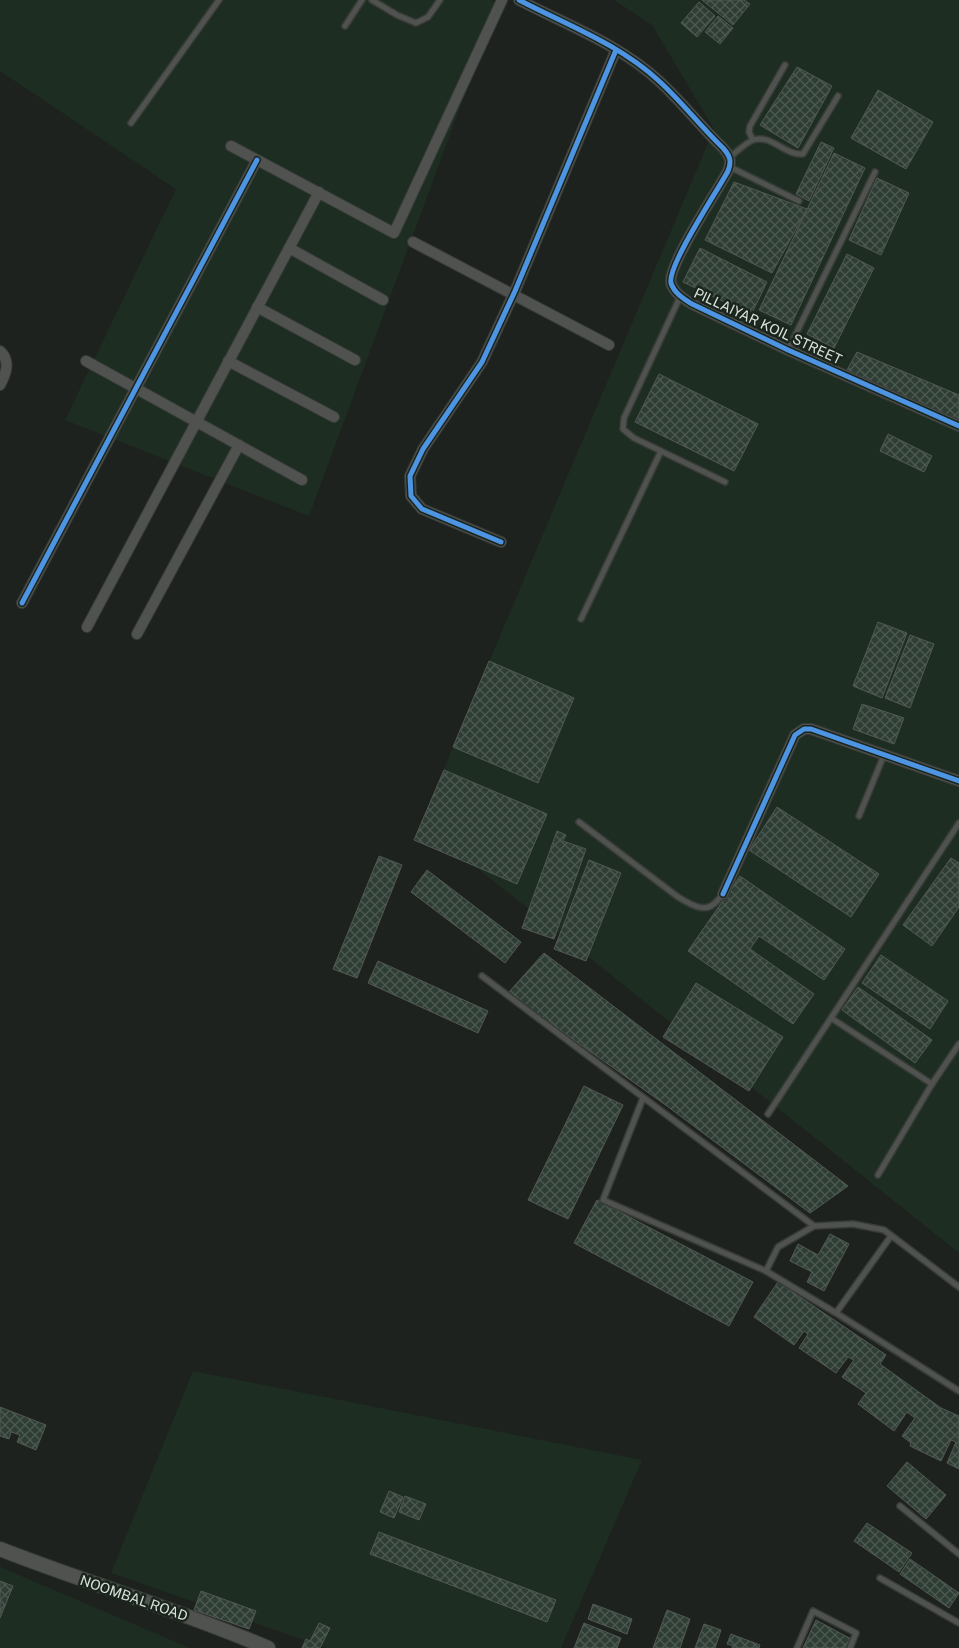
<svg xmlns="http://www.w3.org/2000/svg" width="959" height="1648" font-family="'Public Sans',sans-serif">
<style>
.built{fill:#1e2d21}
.building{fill:url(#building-cross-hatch);stroke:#535854}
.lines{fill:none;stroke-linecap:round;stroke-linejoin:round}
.service-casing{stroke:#383c39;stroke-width:8}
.minor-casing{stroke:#383c39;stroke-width:12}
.tertiary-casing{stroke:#383c39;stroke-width:16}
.service{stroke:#505250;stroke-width:5}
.minor{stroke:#505250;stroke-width:10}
.tertiary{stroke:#505250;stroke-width:14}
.cycleway-casing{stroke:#1a251d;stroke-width:8}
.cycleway{stroke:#4d94e3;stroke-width:5}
.labels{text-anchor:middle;stroke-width:5;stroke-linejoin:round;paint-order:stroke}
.street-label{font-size:14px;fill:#dae1db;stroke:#1a251d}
</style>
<defs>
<pattern id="building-cross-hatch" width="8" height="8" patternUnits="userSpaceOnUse" patternTransform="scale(1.25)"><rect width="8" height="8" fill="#2f3e35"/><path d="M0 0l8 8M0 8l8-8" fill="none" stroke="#4d5a52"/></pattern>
</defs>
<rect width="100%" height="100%" fill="#1d221e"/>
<!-- built -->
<g class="built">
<polygon points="0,0 491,0 498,5 309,516 65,420 176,189 0,71"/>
<polygon points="614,0 959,0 959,1253 421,823 714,129 652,25"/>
<polygon points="193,1371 642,1460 561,1648 327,1648 111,1573"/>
<polygon points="0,1567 190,1648 0,1648"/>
</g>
<!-- building -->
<g class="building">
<polygon points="702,0 744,0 750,4 733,25"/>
<polygon points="699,2 715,16 697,37 681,23"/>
<polygon points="718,16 733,28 720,44 705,32"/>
<polygon points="797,67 832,86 798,148 760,125"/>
<polygon points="878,90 933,122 906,169 851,138"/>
<polygon points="821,142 834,148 809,201 796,194"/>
<polygon points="834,153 865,168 791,325 759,310"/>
<polygon points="877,178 909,193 881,255 849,240"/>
<polygon points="734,182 807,209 772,273 705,240"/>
<polygon points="700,248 767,282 751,315 683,282"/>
<polygon points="847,254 874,268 834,348 807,334"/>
<polygon points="857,352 959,395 959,422 847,370"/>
<polygon points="659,374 758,424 734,471 635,422"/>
<polygon points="888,434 932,456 924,472 880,451"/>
<polygon points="878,622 907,633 882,698 853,686"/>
<polygon points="910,635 934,644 910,708 885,698"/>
<polygon points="489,661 574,698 538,783 453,747"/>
<polygon points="862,704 904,718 894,744 853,729"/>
<polygon points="444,770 547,814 517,884 414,840"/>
<polygon points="777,807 879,874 851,917 749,850"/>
<polygon points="557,831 566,835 563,841 586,849 554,939 522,928"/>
<polygon points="379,856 402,865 357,978 333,969"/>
<polygon points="951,858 959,863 959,907 932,946 903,925"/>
<polygon points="589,860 621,873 586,961 554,949"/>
<polygon points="427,870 521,942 505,963 411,892"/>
<polygon points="740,876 845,949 824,980 759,936 750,949 814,994 793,1024 688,951"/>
<polygon points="544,953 848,1186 810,1213 667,1106 508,993"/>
<polygon points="881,955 948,1001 930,1029 862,983"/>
<polygon points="378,961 488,1011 478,1033 368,983"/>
<polygon points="696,983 783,1037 749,1091 663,1037"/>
<polygon points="858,987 932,1040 915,1063 842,1010"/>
<polygon points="584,1086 623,1105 568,1219 528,1200"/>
<polygon points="597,1200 753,1282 729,1326 574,1243"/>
<polygon points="830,1234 849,1244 824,1291 807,1282 812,1272 790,1261 798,1244 818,1255"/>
<polygon points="778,1282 886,1355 880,1364 941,1408 959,1416 959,1469 947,1463 956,1442 951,1440 941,1461 910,1446 911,1443 902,1436 915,1418 907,1412 894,1431 858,1404 866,1393 842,1377 854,1360 848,1357 836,1373 799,1348 808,1334 804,1331 794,1345 754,1317"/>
<polygon points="0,1407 46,1425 36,1450 17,1442 20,1435 11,1432 9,1439 0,1436"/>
<polygon points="907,1462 946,1495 926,1519 887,1486"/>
<polygon points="389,1491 403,1497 394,1518 380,1512"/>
<polygon points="405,1496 426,1504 419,1520 399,1512"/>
<polygon points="867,1523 912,1553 899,1572 854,1541"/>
<polygon points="379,1532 556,1600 547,1622 370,1554"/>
<polygon points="910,1559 959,1593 949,1608 900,1574"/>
<polygon points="0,1581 13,1586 0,1618"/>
<polygon points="201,1591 256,1611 249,1629 194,1610"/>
<polygon points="593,1604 632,1619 627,1634 588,1619"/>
<polygon points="667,1610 690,1619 680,1648 653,1648"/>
<polygon points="816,1620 851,1639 847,1648 803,1648"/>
<polygon points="319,1623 330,1628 320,1648 302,1648 306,1639 310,1641"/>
<polygon points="584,1623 621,1638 617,1648 574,1648"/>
<polygon points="704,1624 721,1630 715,1648 695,1648"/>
<polygon points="731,1634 760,1645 759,1648 732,1648 733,1646 727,1644"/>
</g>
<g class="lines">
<defs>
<g id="service">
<polyline points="372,0 397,15 416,23 428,17 440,0"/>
<polyline points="345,26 362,0"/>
<polyline points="131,123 219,0"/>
<polyline points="753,140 749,132 750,126 785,65"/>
<path d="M 730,157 C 735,153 747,142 753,140 C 772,134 785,156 803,154 L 838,96"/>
<polyline points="730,167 799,201"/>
<polyline points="680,297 624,418 623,429 634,438 725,482"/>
<polyline points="788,350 875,172"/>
<polyline points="581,619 661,451"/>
<polyline points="859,816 884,755"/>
<path d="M 579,822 L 678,897 C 687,902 701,912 711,906 C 716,903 720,898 723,894"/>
<polyline points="482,976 814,1226"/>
<polyline points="831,1018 932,1084"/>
<polyline points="643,1098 603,1200 766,1271 836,1313"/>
<polyline points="768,1114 959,823"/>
<polyline points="878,1175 932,1084 959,1044"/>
<polyline points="891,1236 836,1313 959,1391"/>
<polyline points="766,1271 778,1247 814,1226 853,1224 884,1230 959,1287"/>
<polyline points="900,1506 959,1554"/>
<polyline points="880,1578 959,1623"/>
<polyline points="797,1648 813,1611 856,1633 850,1648"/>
</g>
<g id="minor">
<path d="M 519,0 C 567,25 619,44 659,81 C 682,102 701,127 723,148 C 730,156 732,161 728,171 C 718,190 667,266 671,283 C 674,293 684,299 692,304 L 788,350 L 959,426"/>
<polyline points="231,146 394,233 502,0"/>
<polyline points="413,242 609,345"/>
<polyline points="289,248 383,300"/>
<polyline points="257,307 355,360"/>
<path d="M 0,351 C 11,361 6,374 0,385"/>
<polyline points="86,361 302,480"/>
<polyline points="228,361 334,417"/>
<polyline points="501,542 422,509 411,496 410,476 423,449 482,362 515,291 616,50"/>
<polyline points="22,603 257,160"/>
<polyline points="87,627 319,192"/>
<polyline points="137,634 239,445"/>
<polyline points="723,894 795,735 804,729 811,729 959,781"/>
</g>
<path id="tertiary" d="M 0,1549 C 89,1584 180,1610 268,1648"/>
</defs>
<!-- service casing -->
<use href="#service" class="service-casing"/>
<!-- minor casing -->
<use href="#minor" class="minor-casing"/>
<!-- tertiary casing -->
<use href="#tertiary" class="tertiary-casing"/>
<!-- service -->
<use href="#service" class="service"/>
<!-- minor -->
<use href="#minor" class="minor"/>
<!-- tertiary -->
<use href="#tertiary" class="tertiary"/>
<defs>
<g id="cycleway">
<path d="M 519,0 C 567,25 619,44 659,81 C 682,102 701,127 723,148 C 730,156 732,161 728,171 C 718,190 667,266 671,283 C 674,293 684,299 692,304 L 788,350 L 959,426"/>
<polyline points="501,542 422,509 411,496 410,476 423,449 482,362 515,291 616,50"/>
<polyline points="22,603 257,160"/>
<polyline points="723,894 795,735 804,729 811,729 959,781"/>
</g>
</defs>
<!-- cycleway casing -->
<use href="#cycleway" class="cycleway-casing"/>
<!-- cycleway -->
<use href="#cycleway" class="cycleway"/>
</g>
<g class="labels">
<!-- street labels -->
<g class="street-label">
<text transform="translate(768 326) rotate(25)" y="5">PILLAIYAR KOIL STREET</text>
<text transform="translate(134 1598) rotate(19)" y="5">NOOMBAL ROAD</text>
</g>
</g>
</svg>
